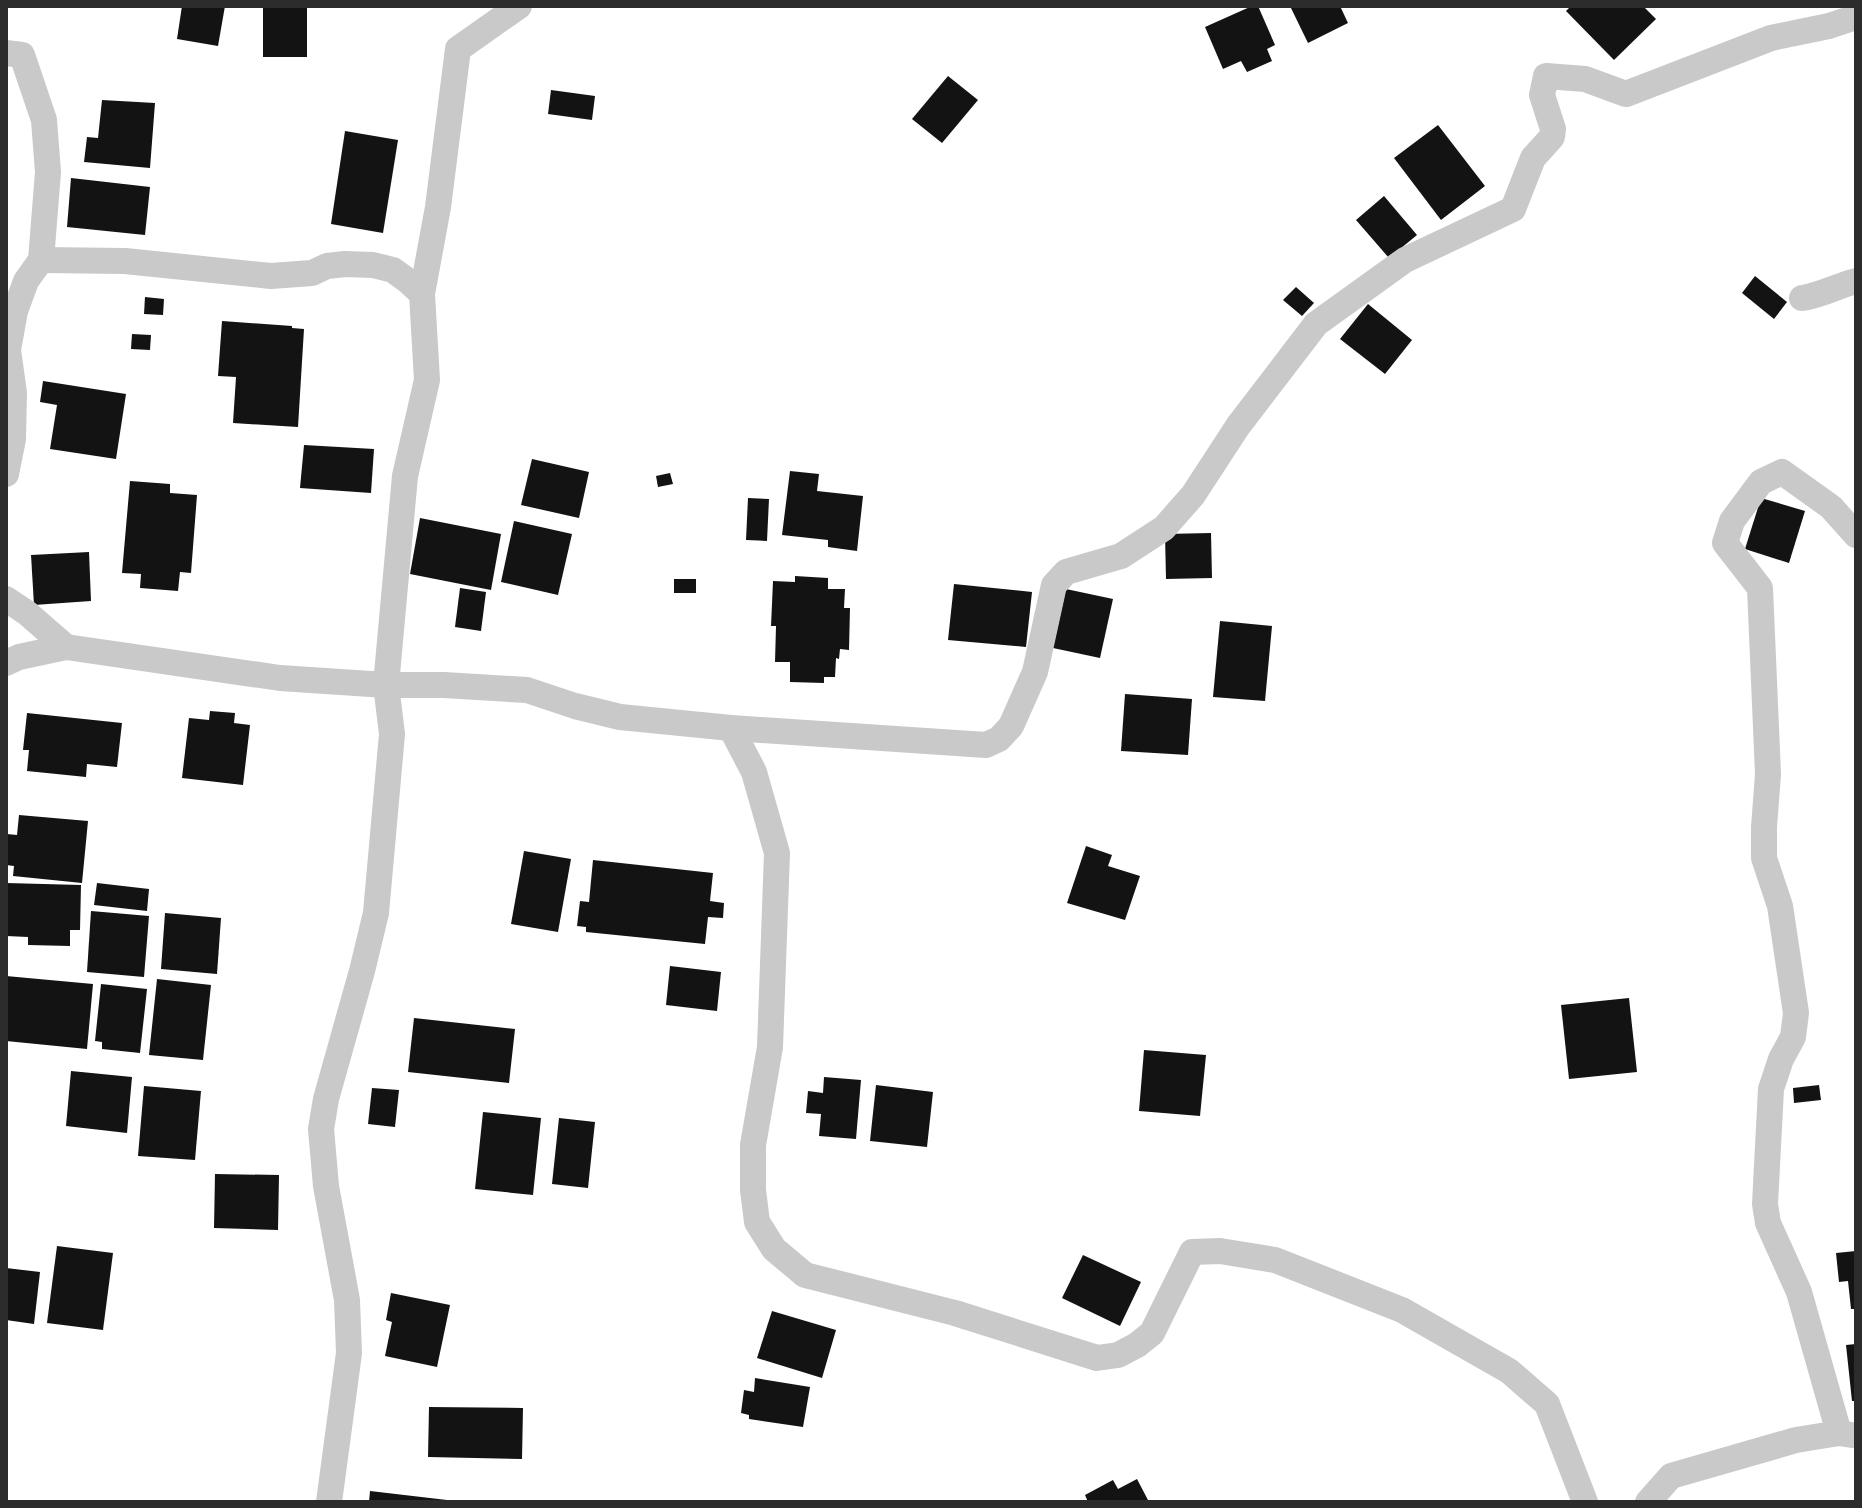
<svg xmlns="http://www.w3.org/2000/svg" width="1862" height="1508" font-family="Barlow,sans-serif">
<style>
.building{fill:#131313}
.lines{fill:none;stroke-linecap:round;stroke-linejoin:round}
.minor{stroke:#c9c9c9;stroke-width:26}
</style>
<rect width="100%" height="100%" fill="#fff"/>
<!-- building -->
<g class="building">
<polygon points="182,6 225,6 218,46 177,39"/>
<rect x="263" y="6" width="44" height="51"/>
<polygon points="1252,6 1258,6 1275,45 1267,49 1272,61 1247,72 1241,61 1223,69 1205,27"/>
<polygon points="1290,6 1340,6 1348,23 1308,43"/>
<polygon points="1571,6 1643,6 1656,19 1614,60 1566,11"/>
<polygon points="948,76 978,100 942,143 912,119"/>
<polygon points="551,90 595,96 592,120 548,114"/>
<polygon points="102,100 155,103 150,168 84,162 87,137 98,138"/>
<polygon points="1438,125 1485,186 1441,220 1394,158"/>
<polygon points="345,131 398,140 383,233 331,224"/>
<polygon points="71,178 150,187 145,235 67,227"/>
<polygon points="1384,196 1417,235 1389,258 1356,220"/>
<polygon points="1755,276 1787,302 1774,319 1742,293"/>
<polygon points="1296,287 1314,303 1302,316 1283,300"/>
<polygon points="145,297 164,299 163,315 144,314"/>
<polygon points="1368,304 1412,340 1385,374 1340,339"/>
<polygon points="222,321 292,326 292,328 304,329 298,427 233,423 236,377 218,376"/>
<polygon points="132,334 151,335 150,350 131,349"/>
<polygon points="43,381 126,394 116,459 50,449 57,405 40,402"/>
<polygon points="304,445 374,449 371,493 300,488"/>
<polygon points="532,459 589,472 579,518 521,505"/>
<polygon points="790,471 819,474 817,491 863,496 857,551 828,547 828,540 782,535"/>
<polygon points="670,473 673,484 658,487 656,476"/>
<polygon points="130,481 170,484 170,493 197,495 191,573 180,572 178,591 140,588 141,574 122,573"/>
<polygon points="748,498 769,499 767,541 746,540"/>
<polygon points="1761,498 1805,511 1789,563 1745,549"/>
<polygon points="420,518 501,534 491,590 410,574"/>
<polygon points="514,521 572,534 558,595 501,582"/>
<polygon points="1211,533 1212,578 1166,579 1165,534"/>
<polygon points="89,552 91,601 34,605 31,555"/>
<polygon points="795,576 828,578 828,589 845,589 844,608 850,608 849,650 840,649 839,659 836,658 835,677 824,677 824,683 790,682 790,662 775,662 776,626 771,626 773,581 795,582"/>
<rect x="674" y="579" width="22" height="14"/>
<polygon points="954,584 1032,592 1026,647 948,640"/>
<polygon points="460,588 486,592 481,631 455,627"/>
<polygon points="1066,589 1113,599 1100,658 1053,648"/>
<polygon points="1220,621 1272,626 1265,701 1213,697"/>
<polygon points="1125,694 1192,699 1188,755 1121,751"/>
<polygon points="210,711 235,713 234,723 250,725 243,785 182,778 189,718 209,720"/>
<polygon points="27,713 122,723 117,767 87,764 86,777 27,771 29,750 23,750"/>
<polygon points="19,815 88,821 82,883 13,876 14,866 6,865 7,834 17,835"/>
<polygon points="1086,846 1112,855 1108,866 1140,876 1125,920 1067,903"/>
<polygon points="524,851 571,859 558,932 511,924"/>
<polygon points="593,860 713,873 710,901 724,903 723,918 708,917 705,944 586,932 586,927 577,926 580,901 589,902"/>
<polygon points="6,883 81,885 80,930 70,930 70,946 28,945 28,937 6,936"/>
<polygon points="97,883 149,889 147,911 94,905"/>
<polygon points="91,911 149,916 144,977 87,972"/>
<polygon points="165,913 221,918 217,974 161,969"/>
<polygon points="670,966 721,972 717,1011 666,1005"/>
<polygon points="6,976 93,984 87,1049 6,1041"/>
<polygon points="157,979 211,985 203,1060 149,1055"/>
<polygon points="101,984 147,989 140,1053 102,1049 102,1042 95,1041"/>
<polygon points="1629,998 1637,1072 1569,1079 1561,1005"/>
<polygon points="414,1018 515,1029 509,1083 408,1072"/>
<polygon points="1144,1050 1206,1055 1200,1116 1139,1111"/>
<polygon points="71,1071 132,1077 127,1133 66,1126"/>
<polygon points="824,1077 861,1080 856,1139 819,1136 821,1114 806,1113 808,1091 823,1093"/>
<polygon points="876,1085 933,1092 927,1147 870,1141"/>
<polygon points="1819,1085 1821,1100 1794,1103 1793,1088"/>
<polygon points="144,1086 201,1091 195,1160 138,1156"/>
<polygon points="372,1088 399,1090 395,1127 368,1124"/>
<polygon points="483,1112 541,1118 533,1195 475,1189"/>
<polygon points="559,1118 595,1122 588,1188 552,1184"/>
<polygon points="215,1174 279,1175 278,1230 214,1228"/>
<polygon points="57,1246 113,1253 103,1330 47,1323"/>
<polygon points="1856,1251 1856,1309 1851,1309 1848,1281 1839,1282 1836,1253"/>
<polygon points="1083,1255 1141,1282 1120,1326 1062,1298"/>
<polygon points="6,1268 40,1272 34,1324 6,1320"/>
<polygon points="391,1293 450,1305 437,1367 385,1356 392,1322 386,1320"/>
<polygon points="772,1311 836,1330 822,1378 757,1358"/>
<polygon points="1856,1344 1856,1401 1852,1401 1846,1345"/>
<polygon points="755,1378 810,1387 803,1427 749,1419 749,1415 741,1413 744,1390 754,1392"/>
<polygon points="429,1407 523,1408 522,1459 428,1457"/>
<polygon points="1137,1479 1149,1502 1088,1502 1085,1495 1113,1480 1118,1489"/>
<polygon points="370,1491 447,1500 447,1502 369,1502"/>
</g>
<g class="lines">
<!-- minor -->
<g class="minor">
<polyline points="6,53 22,55 44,120 48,172 41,260 26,281 15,311 8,350 14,393 13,439 6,474"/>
<polyline points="41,260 125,261 271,276 312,273 327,266 345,264 373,265 393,270 408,281 422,294"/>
<path d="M 1802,298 C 1822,295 1837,286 1856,281"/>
<polyline points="6,599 27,613 66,647"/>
<polyline points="6,663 19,657 66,647 280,678 386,685 444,685 527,690 575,706 620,717 731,728 986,745 999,739 1011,726 1035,672 1054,585 1066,572 1121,556 1164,528 1193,495 1238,426 1316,324 1405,260 1513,209 1533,158 1552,137 1553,129 1542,95 1546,76 1585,79 1626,94 1771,38 1829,26 1856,17"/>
<polyline points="731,728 754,772 777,853 770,1047 753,1145 753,1190 757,1222 774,1249 805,1275 955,1313 1097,1358 1118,1355 1137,1345 1152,1333 1192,1252 1220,1251 1275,1260 1402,1310 1509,1371 1547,1404 1585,1502"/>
<polyline points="1839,1433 1799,1292 1768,1223 1765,1204 1771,1089 1781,1059 1793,1037 1796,1013 1780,906 1764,858 1764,827 1768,774 1760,588 1725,543 1732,521 1761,482 1782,472 1831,507 1856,535"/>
<polyline points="329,1502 349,1353 347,1300 326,1186 321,1129 326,1099 362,971 376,913 392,734 386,685 405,476 427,380 422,294 438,207 458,49 519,6"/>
<polyline points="1648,1502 1671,1476 1796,1440 1839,1433 1852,1435"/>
</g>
</g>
<!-- border -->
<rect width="1862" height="1508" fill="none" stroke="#2c2c2c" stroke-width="16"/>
</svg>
